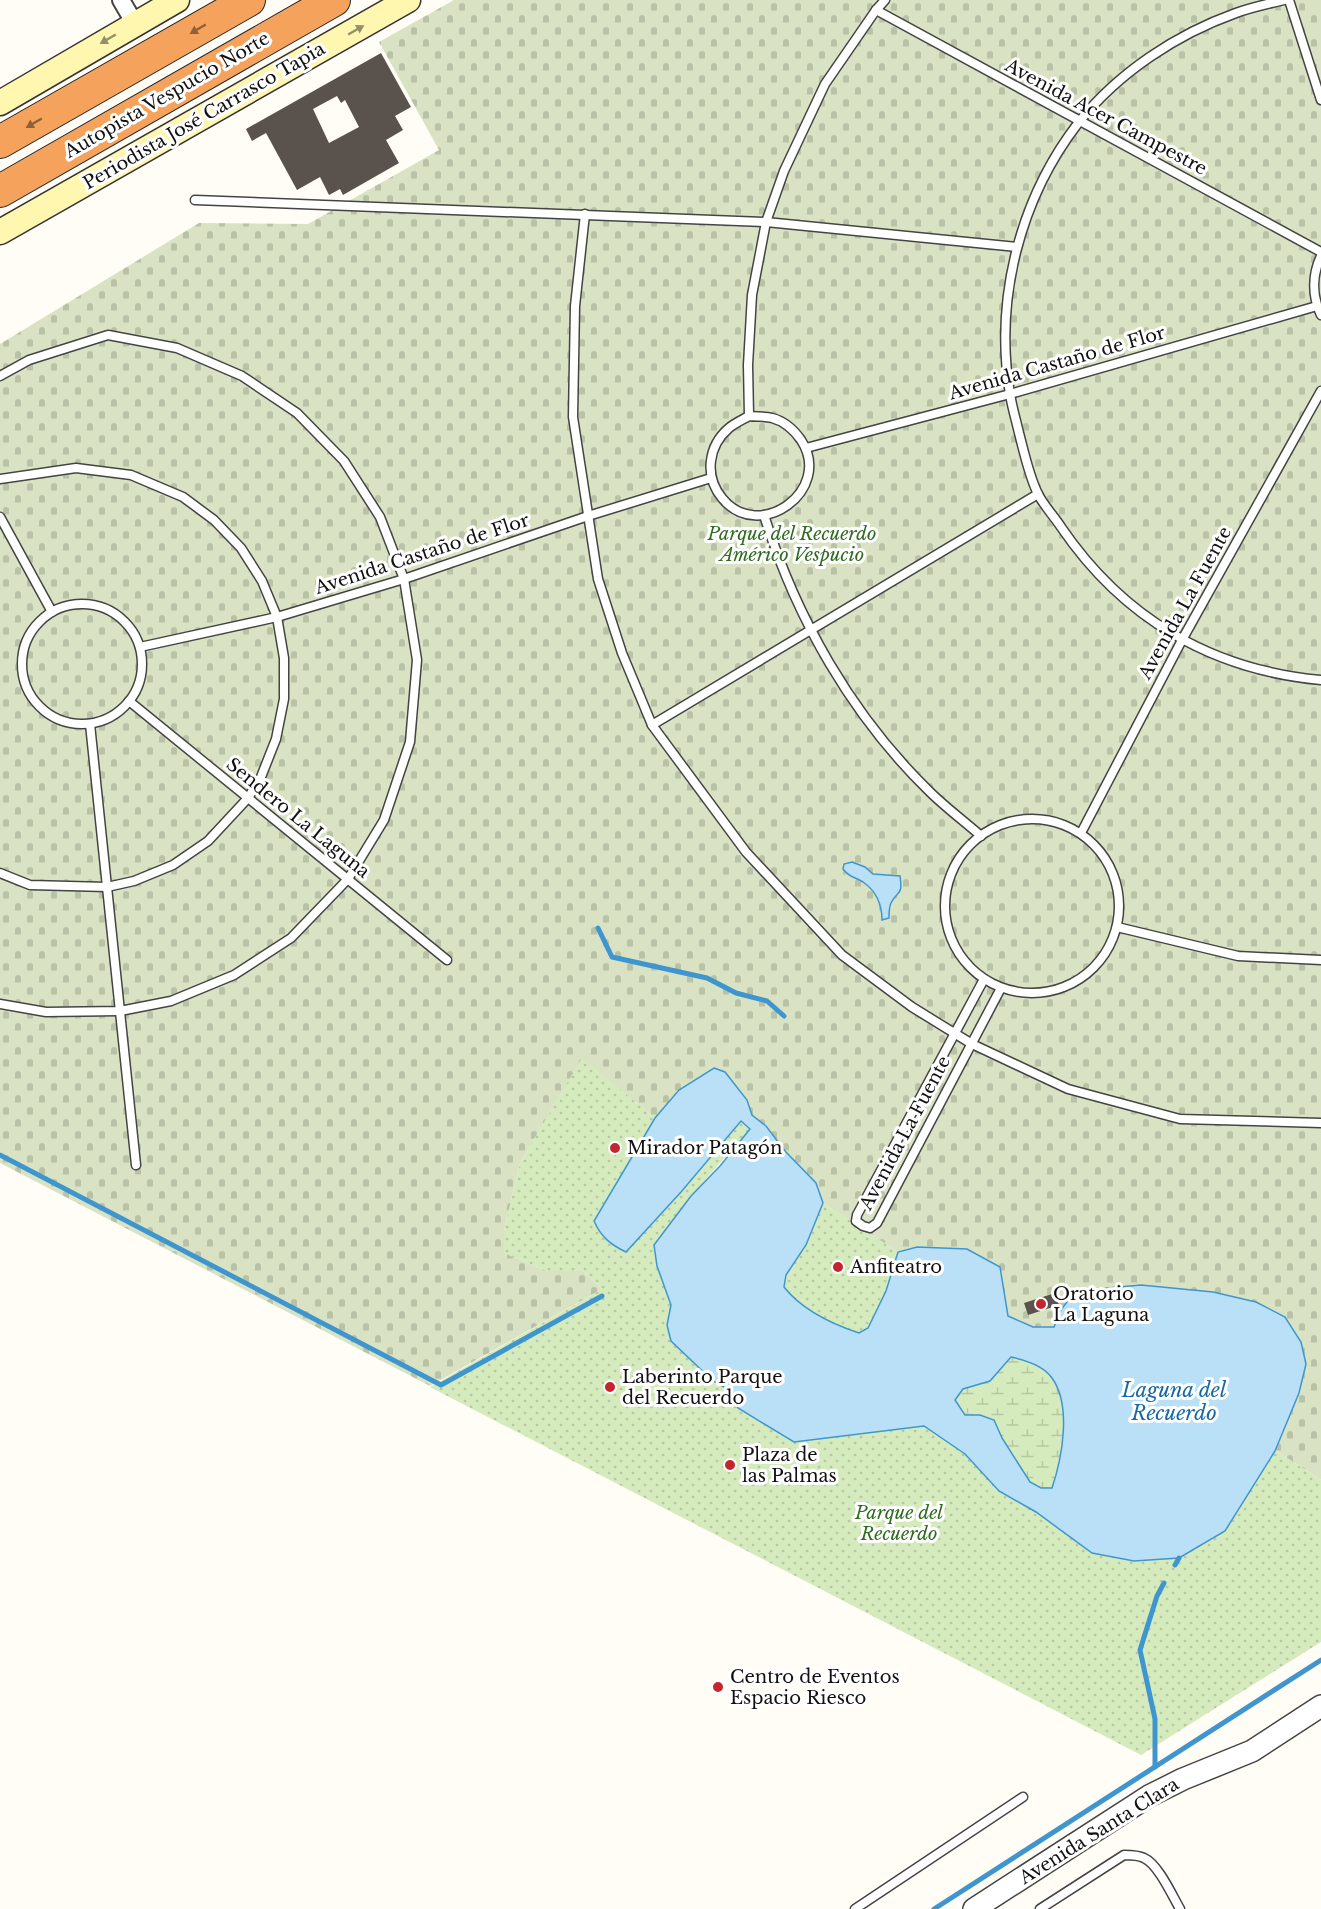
<svg xmlns="http://www.w3.org/2000/svg" width="1321" height="1909" font-family="'Libre Baskerville',serif">
<style>
.green{fill:url(#green-dots)}
.wetland{fill:url(#wetland-marsh)}
.cemetery{fill:url(#cemetery-stones)}
.water{fill:#b9e0f7;stroke:#3f96cf;stroke-width:1.5;fill-rule:evenodd}
.lines{fill:none;stroke-linecap:round;stroke-linejoin:round}
.stream{stroke:#3f96cf;stroke-width:5}
.building{fill:#5a524d;fill-rule:evenodd}
.service-casing{stroke:#444;stroke-width:11}
.minor-casing{stroke:#444;stroke-width:20}
.tertiary-casing{stroke:#444;stroke-width:24}
.secondary-casing{stroke:#333;stroke-width:27}
.motorway-casing{stroke:#222;stroke-width:34}
.service{stroke:#fff;stroke-width:8}
.minor{stroke:#fff;stroke-width:16}
.tertiary{stroke:#fff;stroke-width:21}
.secondary{stroke:#fff6b0;stroke-width:24}
.motorway{stroke:#f5a25d;stroke-width:32}
.oneway{fill:#8e613b}
.oneway2{fill:#948f68}
.poi-dot{fill:#c4262e;stroke:#fff;stroke-width:2}
.labels{text-anchor:middle;stroke-width:6;stroke-linejoin:round;paint-order:stroke}
.street-label{font-size:18px;fill:#111;stroke:#fff}
.park-label{font-size:18px;font-style:italic;fill:#2f6b1f;stroke:#fff}
.poi-label{font-size:18px;fill:#111;stroke:#fff;text-anchor:start}
.water-label{font-size:20px;font-style:italic;fill:#1768a6;stroke:#fff}
</style>
<defs>
<pattern id="green-dots" width="8" height="8" patternUnits="userSpaceOnUse" patternTransform="scale(1.5)"><rect width="8" height="8" fill="#d5ebbd"/><path d="M2 2h.1M6 6h.1" fill="none" stroke="#b6c8a1" stroke-width="1.8" stroke-linecap="round"/></pattern>
<pattern id="wetland-marsh" width="20" height="14" patternUnits="userSpaceOnUse" patternTransform="scale(1.5)"><rect width="20" height="14" fill="#d5ebbd"/><path d="M1 5h8M5 5V1M11 12h8M15 12V8" fill="none" stroke="#b6c8a1"/></pattern>
<pattern id="cemetery-stones" width="16" height="16" patternUnits="userSpaceOnUse" patternTransform="scale(1.5)"><rect width="16" height="16" fill="#d9e3c4"/><path d="M2 7V4a2 2 0 0 1 4 0v3zM10 15v-3a2 2 0 0 1 4 0v3z" fill="#b9c2a7"/></pattern>
</defs>
<rect width="100%" height="100%" fill="#fffdf5"/>
<!-- green -->
<g class="green">
<path d="M 582,1057 L 655,1118 L 594,1221 C 601,1237 611,1245 626,1252 L 681,1192 L 741,1121 L 750,1129 L 691,1196 L 654,1245 L 657,1266 L 671,1305 L 667,1325 L 713,1381 L 726,1388 L 738,1408 L 794,1442 L 924,1426 L 965,1454 L 999,1491 L 1036,1512 L 1225,1531 L 1275,1450 L 1321,1480 L 1321,1642 L 1141,1755 L 430,1387 L 602,1289 L 583,1271 L 547,1271 L 504,1253 L 504,1230 L 520,1163 Z"/>
<path d="M 823,1203 L 898,1252 L 886,1291 L 868,1328 L 859,1333 C 832,1324 802,1310 784,1287 L 786,1275 L 806,1245 Z"/>
</g>
<!-- wetland -->
<path class="wetland" d="M 1011,1357 C 1024,1360 1044,1366 1052,1378 C 1073,1406 1061,1457 1052,1488 L 1041,1488 L 1030,1482 L 1002,1438 L 994,1420 L 980,1415 L 965,1415 L 955,1399 L 963,1389 L 990,1381 Z"/>
<!-- cemetery -->
<polygon class="cemetery" points="454,0 1321,0 1321,1480 1275,1450 1299,1393 1061,1310 1054,1327 1033,1327 1008,1316 1000,1267 917,1247 898,1252 823,1203 816,1183 785,1151 766,1126 752,1115 747,1100 679,1090 655,1118 582,1058 520,1163 504,1230 504,1253 547,1271 583,1271 602,1289 430,1386 0,1163 0,344 199,223 308,224 439,150 379,42"/>
<!-- water -->
<g class="water">
<path d="M 852,862 L 865,867 L 873,874 L 900,876 C 903,897 898,889 891,903 C 889,907 889,913 889,918 L 882,920 C 882,904 876,891 863,882 C 853,876 850,878 843,869 L 844,864 Z"/>
<path d="M 714,1068 L 725,1072 L 747,1100 L 752,1115 L 766,1126 L 785,1151 L 816,1183 L 823,1203 L 806,1245 L 786,1275 L 784,1287 C 802,1310 832,1324 859,1333 L 868,1328 L 886,1291 L 898,1252 L 917,1247 L 967,1249 L 1000,1267 L 1008,1316 L 1033,1327 L 1054,1327 L 1061,1310 L 1075,1291 L 1141,1285 L 1213,1292 L 1256,1302 L 1285,1317 L 1301,1342 L 1306,1364 L 1299,1393 L 1275,1451 L 1225,1531 L 1179,1558 L 1134,1561 L 1092,1553 L 1036,1512 L 999,1491 L 965,1454 L 924,1426 L 794,1442 L 738,1408 L 726,1388 L 713,1381 L 671,1341 L 667,1325 L 671,1305 L 657,1266 L 654,1245 L 691,1196 L 720,1166 L 750,1129 L 741,1121 L 681,1192 L 626,1252 C 611,1245 601,1237 594,1221 L 655,1118 L 679,1090 ZM 1011,1357 C 1025,1360 1044,1366 1052,1378 C 1072,1406 1062,1458 1052,1488 L 1041,1488 L 1030,1482 L 1002,1438 L 994,1420 L 980,1415 L 965,1415 L 955,1400 L 963,1389 L 990,1381 Z"/>
</g>
<g class="lines">
<!-- stream -->
<g class="stream">
<polyline points="598,928 612,957 707,978 736,993 767,1001 784,1016"/>
<polyline points="0,1155 441,1385 602,1296"/>
<polyline points="1175,1565 1179,1558"/>
<polyline points="1155,1767 1155,1719 1140,1650 1157,1596 1164,1583"/>
<polyline points="934,1909 1321,1660"/>
</g>
</g>
<!-- building -->
<g class="building">
<path d="M 381,53 L 411,107 L 395,116 L 403,130 L 386,140 L 399,163 L 343,195 L 340,189 L 329,195 L 320,177 L 297,190 L 266,133 L 252,141 L 246,129 ZM 337,96 L 341,103 L 345,100 L 359,127 L 329,143 L 313,109 Z"/>
<polygon points="1055,1293 1059,1305 1028,1315 1024,1303"/>
</g>
<g class="lines">
<defs>
<g id="service">
<path d="M 1284,0 C 1268,4 1252,7 1236,13 C 1177,34 1119,72 1079,122 C 1020,198 994,299 1010,394 C 1012,407 1016,420 1019,433 C 1024,452 1029,476 1038,494 C 1044,506 1054,516 1061,527 C 1123,618 1211,670 1321,680"/>
<polyline points="1289,0 1321,100"/>
<polyline points="876,10 1321,252"/>
<polyline points="195,200 766,222 1017,247"/>
<polyline points="585,214 575,306 573,417 598,579 622,653 652,725 746,852 842,955 912,1007 972,1044 1068,1089 1180,1119 1321,1123"/>
<path d="M 1321,256 C 1312,275 1312,296 1321,315"/>
<polyline points="0,376 29,360 108,335 177,348 242,376 297,413 344,461 380,517 404,579 417,660 410,742 384,820 348,879 291,938 234,975 171,1001 120,1011 46,1012 0,1004"/>
<polyline points="749,416 748,365 752,295 766,222 784,171 825,84 876,10 885,0"/>
<path d="M 749,416 C 756,417 765,416 772,418 C 784,421 794,430 801,440 C 834,490 759,544 722,498 C 704,476 708,446 729,428 C 735,423 742,420 749,416 Z"/>
<polyline points="806,448 1010,394 1317,306"/>
<polyline points="0,479 76,468 131,475 183,497 214,520 241,548 262,581 277,617 284,658 284,699 276,739 261,777 248,798 208,841 173,865 134,881 107,887 30,885 0,873"/>
<path d="M 764,515 C 796,618 852,716 929,791 C 945,807 964,821 981,836"/>
<polyline points="0,517 52,612"/>
<circle cx="82" cy="664" r="60"/>
<polyline points="140,647 277,617 404,579 588,516 711,478"/>
<polyline points="129,701 447,960"/>
<polyline points="90,724 136,1165"/>
<polyline points="652,725 1038,494"/>
<circle cx="1032" cy="906" r="87"/>
<polyline points="1081,833 1182,640 1321,391"/>
<polyline points="1117,927 1238,956 1321,960"/>
<polyline points="983,981 857,1215 856,1221 863,1226 870,1228 877,1223 1001,988"/>
<polyline points="855,1909 1023,1797"/>
<path d="M 1040,1909 L 1124,1855 C 1131,1855 1138,1855 1144,1858 C 1158,1864 1172,1895 1180,1909"/>
</g>
<polyline id="minor" points="121,0 135,24"/>
<polyline id="tertiary" points="974,1909 1149,1796 1183,1779 1252,1751 1321,1706"/>
<g id="secondary">
<polyline points="0,103 177,0"/>
<polyline points="0,232 408,0"/>
</g>
<g id="motorway">
<polyline points="0,142 249,0"/>
<polyline points="0,191 334,0"/>
</g>
</defs>
<!-- service casing -->
<use href="#service" class="service-casing"/>
<!-- minor casing -->
<use href="#minor" class="minor-casing"/>
<!-- tertiary casing -->
<use href="#tertiary" class="tertiary-casing"/>
<!-- secondary casing -->
<use href="#secondary" class="secondary-casing"/>
<!-- motorway casing -->
<use href="#motorway" class="motorway-casing"/>
<!-- service -->
<use href="#service" class="service"/>
<!-- minor -->
<use href="#minor" class="minor"/>
<!-- tertiary -->
<use href="#tertiary" class="tertiary"/>
<!-- secondary -->
<use href="#secondary" class="secondary"/>
<!-- motorway -->
<use href="#motorway" class="motorway"/>
</g>
<!-- one-way arrows -->
<defs><path id="oneway-solid" d="M-6-.8H1V-3.2L6.5 0L1 3.2V.8H-6Z" transform="scale(1.5)"/></defs>
<g class="oneway">
<use href="#oneway-solid" transform="translate(198 29) rotate(150)"/>
<use href="#oneway-solid" transform="translate(34 123) rotate(150)"/>
</g>
<g class="oneway2">
<use href="#oneway-solid" transform="translate(356 30) rotate(-30)"/>
<use href="#oneway-solid" transform="translate(108 39) rotate(150)"/>
</g>
<!-- markers -->
<g class="poi-dot">
<circle cx="615" cy="1148" r="6"/>
<circle cx="838" cy="1267" r="6"/>
<circle cx="1041" cy="1304" r="6"/>
<circle cx="610" cy="1387" r="6"/>
<circle cx="730" cy="1465" r="6"/>
<circle cx="718" cy="1687" r="6"/>
</g>
<g class="labels">
<!-- street labels -->
<g class="street-label">
<text transform="translate(167 95) rotate(-30)" y="6">Autopista Vespucio Norte</text>
<text transform="translate(204 116) rotate(-30)" y="6">Periodista José Carrasco Tapia</text>
<text transform="translate(1106 117) rotate(28)" y="6">Avenida Acer Campestre</text>
<text transform="translate(1057 363) rotate(-16)" y="6">Avenida Castaño de Flor</text>
<text transform="translate(422 554) rotate(-18)" y="6">Avenida Castaño de Flor</text>
<text transform="translate(1185 603) rotate(-61)" y="6">Avenida La Fuente</text>
<text transform="translate(298 818) rotate(39)" y="6">Sendero La Laguna</text>
<text transform="translate(905 1133) rotate(-62)" y="6">Avenida La Fuente</text>
<text transform="translate(1099 1831) rotate(-32)" y="6">Avenida Santa Clara</text>
</g>
<!-- park labels -->
<g class="park-label">
<text x="792" y="540">Parque del Recuerdo<tspan x="792" dy="21">Américo Vespucio</tspan></text>
<text x="899" y="1519">Parque del<tspan x="899" dy="21">Recuerdo</tspan></text>
</g>
<!-- poi labels -->
<g class="poi-label">
<text x="627" y="1154">Mirador Patagón</text>
<text x="850" y="1273">Anfiteatro</text>
<text x="1053" y="1300">Oratorio<tspan x="1053" dy="21">La Laguna</tspan></text>
<text x="622" y="1383">Laberinto Parque<tspan x="622" dy="21">del Recuerdo</tspan></text>
<text x="742" y="1461">Plaza de<tspan x="742" dy="21">las Palmas</tspan></text>
<text x="730" y="1683">Centro de Eventos<tspan x="730" dy="21">Espacio Riesco</tspan></text>
</g>
<!-- water labels -->
<g class="water-label">
<text x="1174" y="1397">Laguna del<tspan x="1174" dy="23">Recuerdo</tspan></text>
</g>
</g>
</svg>
